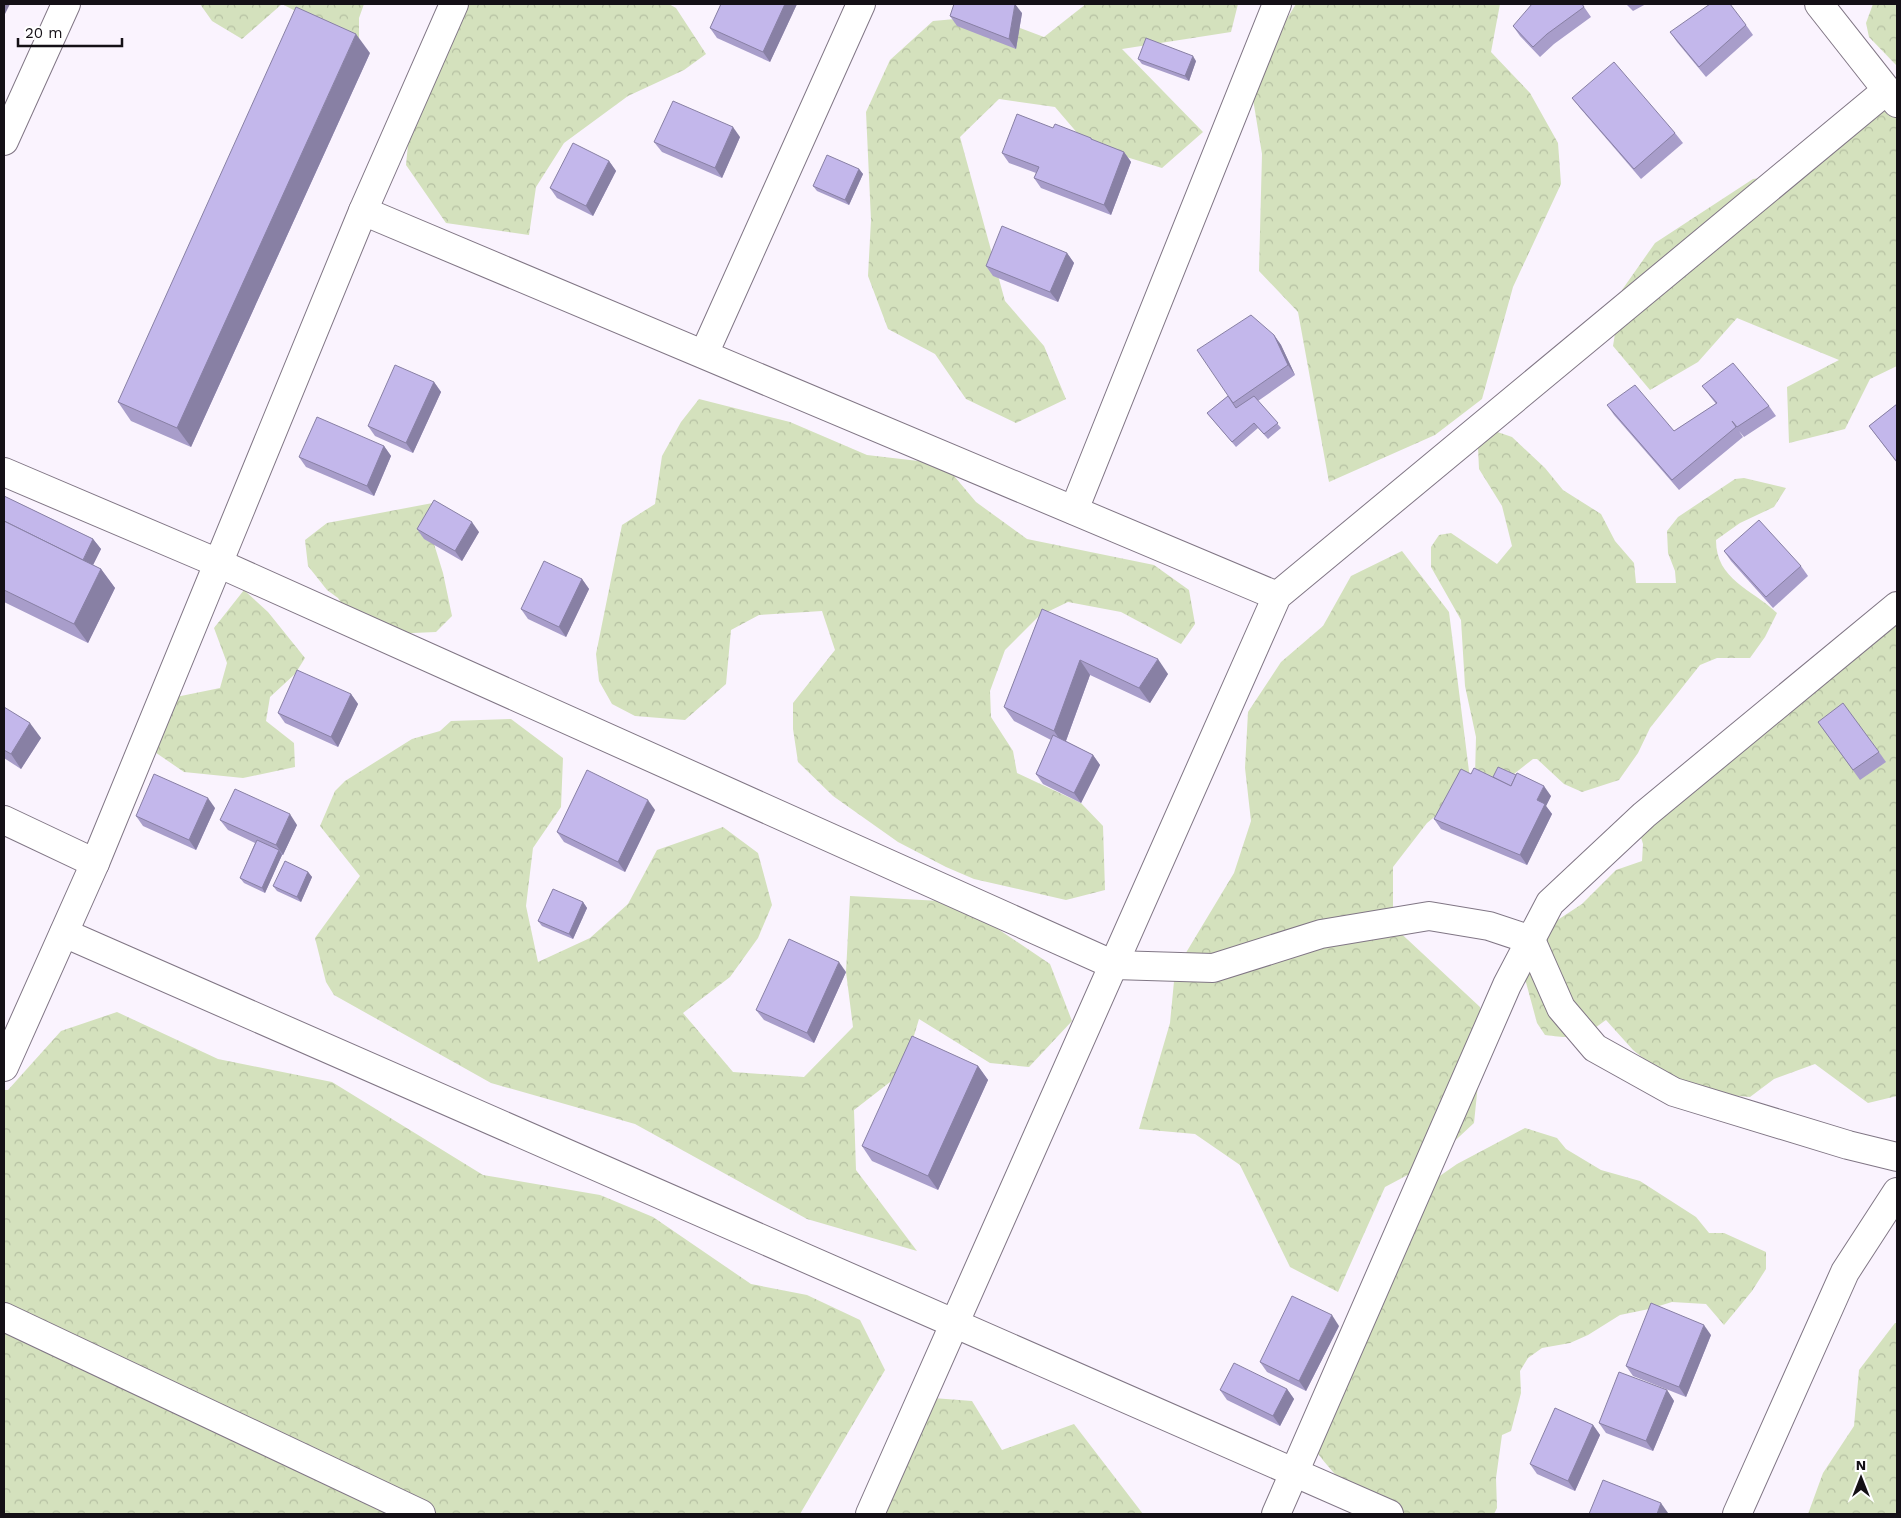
<svg xmlns="http://www.w3.org/2000/svg" width="1901" height="1518" font-family="'Work Sans',sans-serif">
<style>
.forest{fill:url(#forest-crowns)}
.lines{fill:none;stroke-linecap:round;stroke-linejoin:round}
.minor-casing{stroke:#807685;stroke-width:30}
.minor{stroke:#fff;stroke-width:28}
.wall{fill:#a89dca}
.shaded-wall{fill:#8880a4}
.building{fill:#c3b7eb;stroke:#8880a4}
</style>
<defs>
<pattern id="forest-crowns" width="20" height="18" patternUnits="userSpaceOnUse" patternTransform="scale(1.25)"><rect width="20" height="18" fill="#d4e1bd"/><path d="M2 6a3 3 0 1 1 6 0M12 15a3 3 0 1 1 6 0" fill="none" stroke="#b5c0a2"/></pattern>
</defs>
<rect width="100%" height="100%" fill="#faf3fe"/>
<!-- forest -->
<g class="forest">
<polygon points="200,4 364,4 359,18 359,44 282,4 242,39 212,21"/>
<polygon points="466,4 669,4 676,8 706,54 684,70 628,96 564,143 536,187 529,235 446,223 406,165 414,83"/>
<polygon points="1086,4 1238,4 1231,32 1122,49 1203,132 1162,168 1107,151 1079,135 1055,107 999,99 960,137 1005,301 1044,346 1066,399 1016,423 966,399 935,354 888,329 868,276 871,220 866,112 890,60 933,21 988,16 1044,37"/>
<polygon points="1296,4 1500,4 1491,52 1530,93 1558,143 1561,184 1513,287 1482,399 1435,435 1329,482 1298,312 1259,271 1262,154 1253,99 1270,46"/>
<polygon points="1873,4 1897,4 1897,66 1869,37 1866,23"/>
<polygon points="1862,101 1897,110 1897,366 1870,379 1845,429 1789,443 1787,387 1839,360 1737,318 1698,362 1650,390 1613,346 1622,290 1655,243 1753,179 1773,176"/>
<polygon points="699,399 790,422 867,455 944,464 976,502 1027,539 1154,565 1189,590 1195,624 1181,644 1121,612 1068,602 1039,616 1005,650 990,691 991,717 1013,751 1017,773 1081,803 1103,826 1105,890 1066,900 974,879 946,867 898,842 833,796 798,762 793,729 793,703 835,650 822,611 759,615 731,630 726,684 685,720 635,716 612,704 599,681 596,654 622,525 655,504 662,456 681,422"/>
<path d="M 1477,425 L 1512,437 L 1545,468 L 1563,490 L 1601,514 L 1615,541 L 1634,563 L 1636,583 L 1676,583 L 1675,571 L 1668,553 L 1667,531 L 1678,517 L 1735,479 L 1744,478 L 1786,488 L 1774,507 L 1740,523 L 1716,540 C 1716,580 1752,589 1777,613 L 1765,637 L 1750,658 L 1717,658 L 1700,665 L 1650,728 L 1638,753 L 1619,780 L 1582,792 L 1564,784 L 1537,759 L 1533,759 L 1505,781 L 1475,776 L 1476,737 L 1465,686 L 1461,620 L 1431,567 L 1431,547 L 1439,535 L 1451,533 L 1497,564 L 1512,546 L 1502,506 L 1479,469 Z"/>
<polygon points="438,502 430,531 443,573 452,616 436,632 389,634 354,622 338,598 327,590 308,566 305,540 327,523"/>
<polygon points="1402,551 1449,612 1471,787 1427,823 1393,867 1393,926 1480,1007 1480,1064 1474,1123 1432,1162 1385,1187 1338,1292 1290,1267 1240,1165 1195,1134 1139,1129 1170,1023 1175,971 1234,873 1251,821 1245,768 1248,712 1281,662 1323,626 1351,576"/>
<polygon points="244,590 268,612 305,658 295,674 270,697 266,721 294,743 295,767 243,778 184,772 149,748 176,697 220,688 227,663 214,628"/>
<path d="M 1897,613 L 1897,1096 L 1868,1103 L 1815,1064 L 1774,1079 L 1750,1097 L 1684,1091 L 1633,1050 L 1606,1020 C 1580,1039 1576,1039 1545,1035 L 1537,1023 L 1524,975 L 1556,921 L 1582,904 L 1616,870 L 1642,861 L 1643,844 L 1639,831 L 1746,743 L 1764,735 L 1770,713 Z"/>
<polygon points="511,719 563,758 561,807 533,848 526,906 538,962 590,938 628,904 657,850 723,827 758,853 772,905 758,938 730,977 683,1013 733,1072 804,1077 853,1027 846,972 850,896 958,902 1050,964 1072,1021 1029,1067 990,1063 919,1019 903,1072 854,1110 856,1170 917,1251 807,1219 635,1124 491,1083 334,995 326,982 315,938 360,876 320,826 335,791 345,781 412,739 440,731 451,721"/>
<polygon points="117,1012 218,1059 332,1082 483,1175 600,1195 653,1217 751,1284 807,1295 860,1320 885,1370 800,1514 4,1514 4,1090 8,1090 61,1031"/>
<path d="M 1525,1128 L 1557,1138 L 1566,1149 L 1601,1170 L 1640,1181 L 1696,1217 L 1709,1233 L 1724,1233 L 1766,1252 L 1766,1269 L 1752,1291 L 1724,1325 L 1706,1304 L 1672,1302 L 1649,1309 L 1620,1315 L 1588,1335 L 1570,1343 L 1542,1348 L 1528,1358 L 1520,1371 L 1521,1393 L 1511,1431 L 1502,1435 L 1496,1478 L 1497,1508 L 1494,1514 C 1473,1514 1397,1518 1382,1511 C 1354,1498 1327,1467 1310,1443 L 1424,1187 L 1457,1164 Z"/>
<polygon points="1895,1323 1897,1323 1897,1514 1808,1514 1823,1473 1854,1426 1859,1370"/>
<polygon points="933,1398 972,1401 1002,1450 1074,1424 1143,1514 866,1514"/>
</g>
<g class="lines">
<defs>
<g id="minor">
<polyline points="1819,4 1897,103"/>
<polyline points="4,141 66,4"/>
<polyline points="363,211 1277,596"/>
<polyline points="704,354 861,4"/>
<polyline points="4,472 218,563 1114,965 1213,968 1321,934 1429,916 1489,926 1531,940 1561,1008 1595,1048 1674,1092 1848,1145 1897,1157"/>
<polyline points="1074,510 1277,4"/>
<polyline points="4,820 95,863"/>
<polyline points="64,933 1389,1514"/>
<polyline points="4,1067 95,863 363,211 454,4"/>
<polyline points="4,1317 421,1514"/>
<polyline points="870,1514 1277,596 1887,90"/>
<polyline points="1276,1514 1507,985 1550,903 1644,815 1897,606"/>
<polyline points="1737,1514 1845,1272 1897,1192"/>
</g>
</defs>
<!-- minor casing -->
<use href="#minor" class="minor-casing"/>
<!-- minor -->
<use href="#minor" class="minor"/>
</g>
<!-- wall -->
<g class="wall">
<polygon points="721,4 797,4 770,62 717,38 710,28"/>
<polygon points="1582,4 1591,17 1554,44 1540,57 1520,36 1513,26"/>
<polygon points="1626,4 1646,4 1633,11"/>
<polygon points="1022,13 1016,49 957,26 950,16"/>
<polygon points="1746,25 1753,35 1706,77 1677,42 1670,32"/>
<polygon points="370,53 191,447 131,421 118,402"/>
<polygon points="1138,59 1196,61 1189,81 1142,64"/>
<polygon points="1572,98 1675,133 1683,143 1641,179 1580,108"/>
<polygon points="1053,128 1091,138 1093,140 1124,152 1131,162 1111,215 1041,188 1034,178 1036,173 1009,163 1002,153"/>
<polygon points="740,137 722,178 662,152 654,142"/>
<polygon points="609,161 616,171 593,216 557,198 550,188"/>
<polygon points="859,169 863,174 849,205 817,191 813,186"/>
<polygon points="1067,253 1074,263 1058,302 993,276 986,266"/>
<polygon points="1274,335 1281,345 1295,375 1258,401 1281,428 1268,439 1258,428 1236,447 1207,413 1228,396"/>
<polygon points="434,382 441,392 413,453 375,436 368,426"/>
<polygon points="1702,386 1769,406 1776,416 1744,437 1739,431 1743,437 1679,490 1614,415 1607,405 1674,431 1716,404"/>
<polygon points="1897,404 1897,463 1869,426"/>
<polygon points="384,446 391,456 374,496 306,467 299,457"/>
<polygon points="4,496 93,539 101,549 93,565 101,569 115,588 88,643 4,602"/>
<polygon points="417,529 479,532 462,561 424,539"/>
<polygon points="1724,551 1801,566 1808,576 1773,608 1731,561"/>
<polygon points="582,579 589,589 566,637 528,619 521,609"/>
<polygon points="1042,609 1168,674 1150,703 1090,675 1066,741 1093,755 1100,765 1081,803 1043,784 1036,774 1051,740 1014,721 1004,707"/>
<polygon points="351,694 358,704 338,747 285,723 278,713"/>
<polygon points="4,707 41,738 21,769 4,758"/>
<polygon points="1818,722 1879,752 1886,762 1860,780"/>
<polygon points="1471,774 1493,777 1551,796 1546,806 1552,814 1527,865 1441,829 1434,819"/>
<polygon points="215,808 196,850 143,826 136,816"/>
<polygon points="655,810 625,872 564,842 557,832"/>
<polygon points="220,820 297,825 283,855 282,855 265,893 244,883 240,878 255,843 228,830"/>
<polygon points="308,872 312,877 301,902 277,891 273,886"/>
<polygon points="583,902 587,908 573,939 542,926 538,921"/>
<polygon points="846,972 814,1043 764,1020 756,1010"/>
<polygon points="978,1066 988,1080 938,1190 872,1161 862,1146"/>
<polygon points="1339,1326 1306,1391 1267,1372 1260,1362"/>
<polygon points="1711,1335 1686,1397 1633,1376 1626,1366"/>
<polygon points="1287,1389 1294,1399 1280,1426 1227,1400 1220,1390"/>
<polygon points="1667,1390 1674,1401 1653,1451 1606,1433 1599,1423"/>
<polygon points="1593,1425 1600,1435 1575,1491 1537,1474 1530,1464"/>
</g>
<!-- shaded-wall -->
<g class="shaded-wall">
<polygon points="4,4 10,4 4,16"/>
<polygon points="785,4 797,4 770,62 763,52"/>
<polygon points="1015,4 1022,13 1016,49 1009,39"/>
<polygon points="356,34 370,53 191,447 177,428"/>
<polygon points="1193,56 1196,61 1189,81 1185,76"/>
<polygon points="733,127 740,137 722,178 715,168"/>
<polygon points="1124,152 1131,162 1111,215 1104,205"/>
<polygon points="609,161 616,171 593,216 586,206"/>
<polygon points="859,169 863,174 849,205 845,200"/>
<polygon points="1067,253 1074,263 1058,302 1050,292"/>
<polygon points="1274,335 1281,345 1295,375 1288,365"/>
<polygon points="434,382 441,392 413,453 406,443"/>
<polygon points="384,446 391,456 374,496 367,486"/>
<polygon points="472,522 479,532 462,561 455,551"/>
<polygon points="93,539 101,549 88,575 81,565"/>
<polygon points="101,569 115,588 88,643 74,624"/>
<polygon points="582,579 589,589 566,637 559,627"/>
<polygon points="1158,659 1168,674 1150,703 1139,688"/>
<polygon points="1080,660 1090,675 1064,746 1054,731"/>
<polygon points="351,694 358,704 338,747 331,737"/>
<polygon points="30,723 41,738 21,769 11,754"/>
<polygon points="1093,755 1100,765 1081,803 1074,793"/>
<polygon points="1544,786 1551,796 1546,806 1552,814 1527,865 1520,855 1537,800"/>
<polygon points="208,798 215,808 196,850 189,840"/>
<polygon points="648,800 655,810 625,872 618,862"/>
<polygon points="290,814 297,825 283,855 276,845"/>
<polygon points="279,850 282,855 265,893 262,888"/>
<polygon points="308,872 312,877 301,902 297,897"/>
<polygon points="583,902 587,908 573,939 569,934"/>
<polygon points="839,962 846,972 814,1043 807,1033"/>
<polygon points="978,1066 988,1080 938,1190 928,1176"/>
<polygon points="1332,1315 1339,1326 1306,1391 1299,1381"/>
<polygon points="1704,1325 1711,1335 1686,1397 1679,1387"/>
<polygon points="1287,1389 1294,1399 1280,1426 1273,1416"/>
<polygon points="1667,1390 1674,1401 1653,1451 1646,1441"/>
<polygon points="1593,1425 1600,1435 1575,1491 1568,1481"/>
<polygon points="1661,1503 1668,1513 1668,1514 1657,1514"/>
</g>
<!-- building -->
<g class="building">
<polygon points="721,4 785,4 763,52 710,28"/>
<polygon points="954,4 1015,4 1009,39 950,16"/>
<polygon points="1532,4 1582,4 1584,7 1547,34 1533,47 1513,26"/>
<polygon points="1710,4 1730,4 1746,25 1699,67 1670,32"/>
<polygon points="296,7 356,34 177,428 118,402"/>
<polygon points="1146,38 1193,56 1185,76 1138,59"/>
<polygon points="1614,62 1675,133 1634,169 1572,98"/>
<polygon points="673,101 733,127 715,168 654,142"/>
<polygon points="1017,114 1053,128 1055,124 1091,138 1091,139 1124,152 1104,205 1034,178 1039,167 1002,153"/>
<polygon points="573,143 609,161 586,206 550,188"/>
<polygon points="827,155 859,169 845,200 813,186"/>
<polygon points="1002,226 1067,253 1050,292 986,266"/>
<polygon points="1251,315 1274,335 1288,365 1233,403 1197,350"/>
<polygon points="1733,363 1769,406 1737,427 1732,421 1736,427 1672,480 1607,405 1635,385 1674,431 1717,403 1702,386"/>
<polygon points="395,365 434,382 406,443 368,426"/>
<polygon points="1228,396 1236,408 1254,396 1278,423 1264,434 1254,423 1232,442 1207,413"/>
<polygon points="1897,404 1897,462 1869,426"/>
<polygon points="317,417 384,446 367,486 299,457"/>
<polygon points="4,496 93,539 83,560 4,521"/>
<polygon points="434,500 472,522 455,551 417,529"/>
<polygon points="1759,520 1801,566 1766,597 1724,551"/>
<polygon points="4,521 101,569 74,624 4,590"/>
<polygon points="544,561 582,579 559,627 521,609"/>
<polygon points="1042,609 1158,659 1139,688 1080,660 1054,731 1004,707"/>
<polygon points="297,670 351,694 331,737 278,713"/>
<polygon points="1843,703 1879,752 1853,770 1818,722"/>
<polygon points="4,707 30,723 11,754 4,750"/>
<polygon points="1053,735 1093,755 1074,793 1036,774"/>
<polygon points="1498,767 1516,775 1511,786 1493,777"/>
<polygon points="1474,768 1511,786 1517,773 1544,786 1537,800 1545,804 1520,855 1434,819 1461,769 1471,774"/>
<polygon points="587,770 648,800 618,862 557,832"/>
<polygon points="154,774 208,798 189,840 136,816"/>
<polygon points="235,789 290,814 276,845 220,820"/>
<polygon points="257,840 279,850 262,888 240,878"/>
<polygon points="285,861 308,872 297,897 273,886"/>
<polygon points="553,889 583,902 569,934 538,921"/>
<polygon points="789,939 839,962 807,1033 756,1010"/>
<polygon points="912,1036 978,1066 928,1176 862,1146"/>
<polygon points="1292,1296 1332,1315 1299,1381 1260,1362"/>
<polygon points="1651,1303 1704,1325 1679,1387 1626,1366"/>
<polygon points="1234,1363 1287,1389 1273,1416 1220,1390"/>
<polygon points="1619,1372 1667,1390 1646,1441 1599,1423"/>
<polygon points="1555,1408 1593,1425 1568,1481 1530,1464"/>
<polygon points="1603,1480 1661,1503 1657,1514 1589,1514"/>
</g>
<!-- border -->
<rect width="1901" height="1518" fill="none" stroke="#141016" stroke-width="10"/>
<!-- north arrow -->
<g transform="translate(1861 1478)" stroke="#ffffff" stroke-width="4" paint-order="stroke">
<path d="M0-4L9 19L0 12L-9 19Z" fill="#141016"/>
<text y="-8" font-size="14" font-weight="bold" text-anchor="middle" fill="#141016">N</text>
</g>
<!-- scale -->
<path d="M18 38v8h104v-8" fill="none" stroke="#141016" stroke-width="2.5"/>
<text x="25" y="38" font-size="15" fill="#141016" stroke="#ffffff" stroke-width="4" paint-order="stroke">20 m</text>
</svg>
